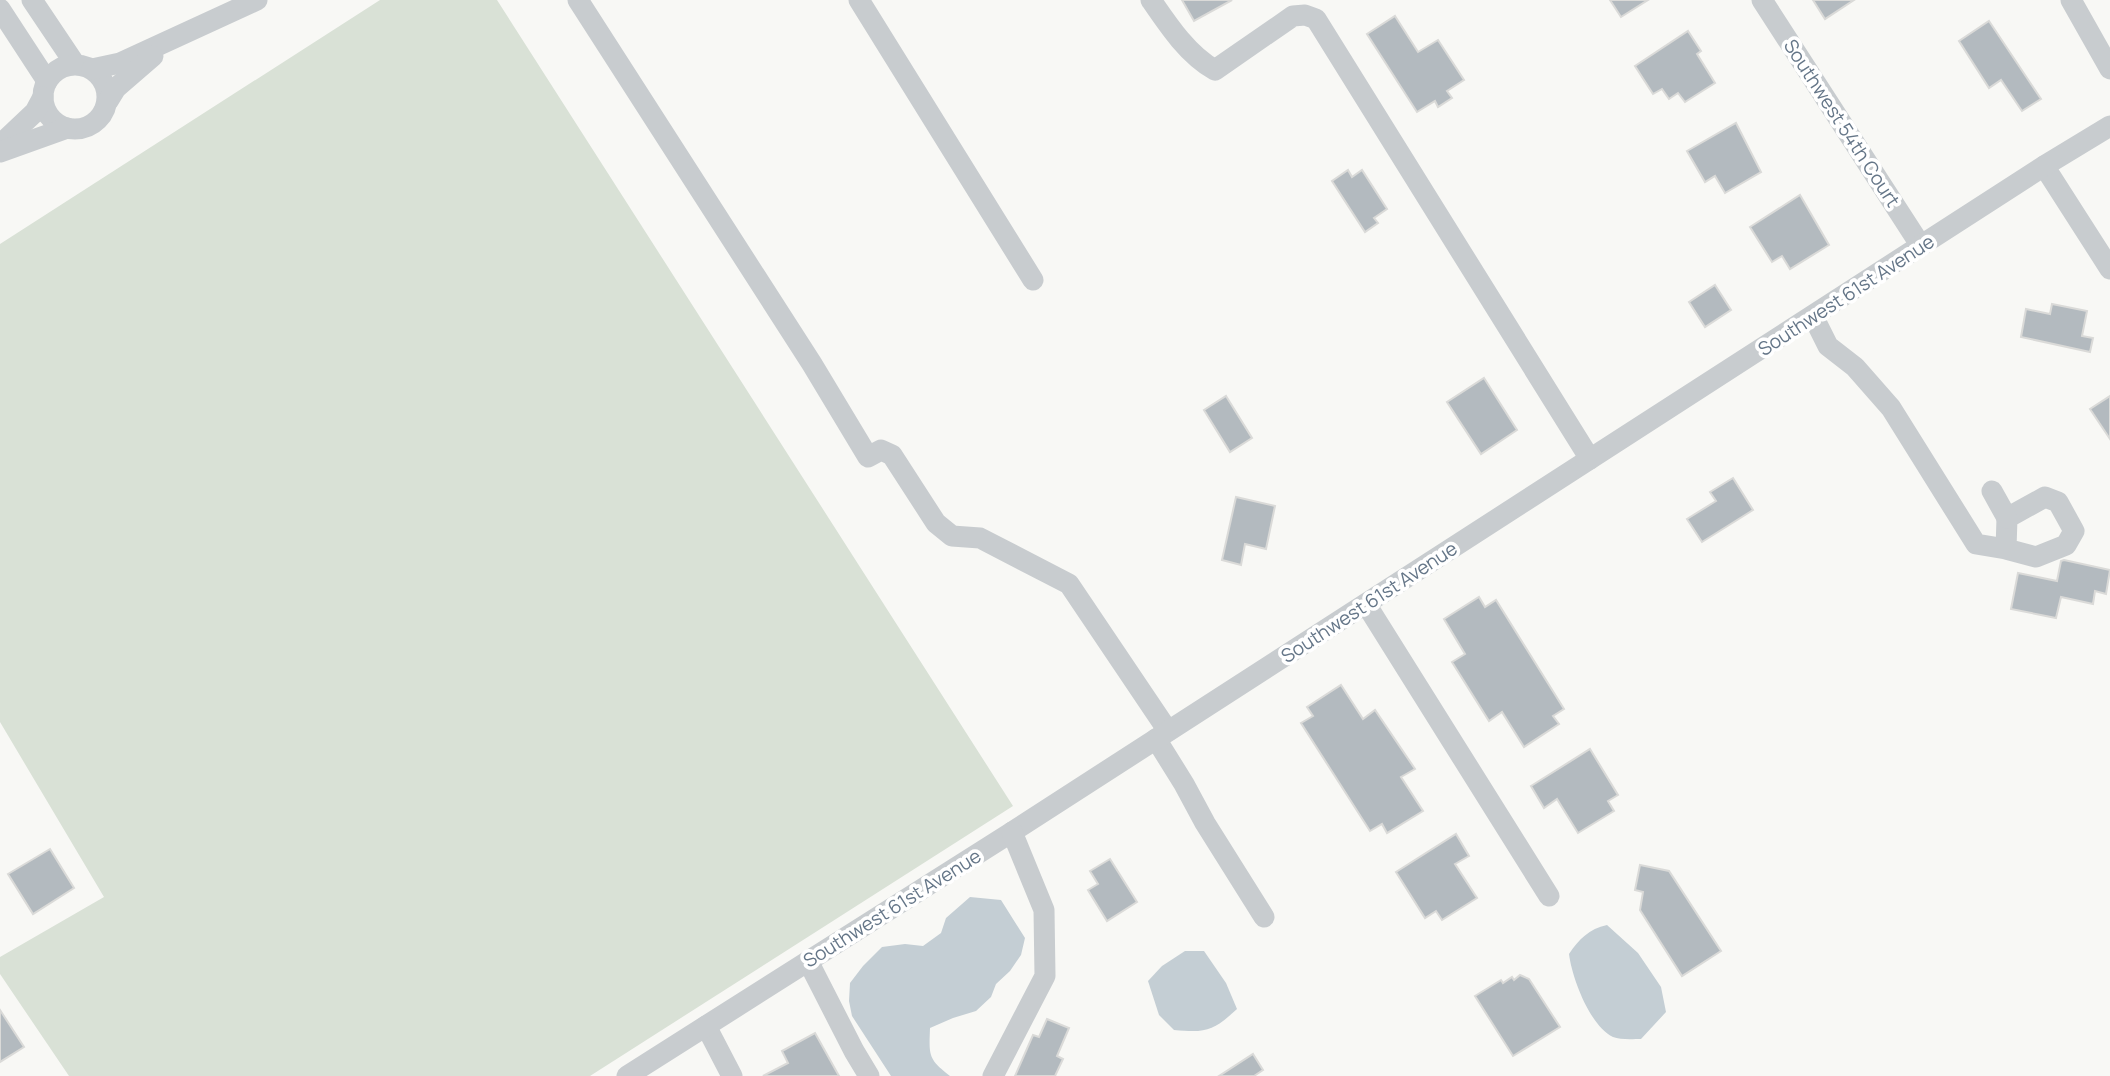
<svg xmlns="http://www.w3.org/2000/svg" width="2110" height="1076" font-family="Manrope,sans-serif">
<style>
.green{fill:#d9e1d6}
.water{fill:#c4ced4}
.building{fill:#b3babf;stroke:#dadad8;stroke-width:2}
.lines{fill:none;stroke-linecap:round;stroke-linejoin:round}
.minor{stroke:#c8cccf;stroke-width:21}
.labels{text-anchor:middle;stroke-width:7;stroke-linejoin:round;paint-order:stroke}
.street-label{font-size:19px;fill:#657688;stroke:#fff}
</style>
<rect width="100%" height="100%" fill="#f8f8f5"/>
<!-- green -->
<polygon class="green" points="380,0 497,0 1013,806 590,1076 69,1076 0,974 0,957 104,897 0,722 0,244"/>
<!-- water -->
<g class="water">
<path d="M 970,897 L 1001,900 L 1025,938 L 1021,955 L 1010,971 L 996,984 L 991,997 L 976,1011 L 953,1018 L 930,1028 C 929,1056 928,1059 950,1076 L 891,1076 L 852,1016 L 849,1001 L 850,983 L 863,966 L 882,947 L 905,944 L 923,946 L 941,933 L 946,918 Z"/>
<path d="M 1607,925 L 1638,953 L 1661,987 L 1666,1012 L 1641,1039 C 1633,1039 1620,1040 1613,1037 C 1590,1026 1572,978 1569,954 C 1579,939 1589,929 1607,925 Z"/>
<path d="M 1185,951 L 1204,951 L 1226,983 L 1237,1009 C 1213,1031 1207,1033 1174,1030 L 1159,1015 L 1148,981 L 1162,966 Z"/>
</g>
<!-- building -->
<g class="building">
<polygon points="1182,0 1232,0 1194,21"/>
<polygon points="1610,0 1648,0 1621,17"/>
<polygon points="1813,0 1854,0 1825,19"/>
<polygon points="1395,16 1418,52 1438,40 1464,80 1447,91 1452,98 1438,107 1435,101 1417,112 1367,34"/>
<polygon points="1989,21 2041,99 2022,111 2001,80 1989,88 1959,41"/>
<polygon points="1688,31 1701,51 1697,54 1715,83 1685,102 1678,93 1669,99 1662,89 1653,94 1635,66"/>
<polygon points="1736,123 1761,172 1725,193 1715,176 1705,182 1687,151"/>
<polygon points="1348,170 1352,177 1362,170 1387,209 1374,218 1378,223 1365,232 1332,181"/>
<polygon points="1800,195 1829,245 1790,269 1782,256 1772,262 1750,227"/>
<polygon points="1715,285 1731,310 1705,327 1689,302"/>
<polygon points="2052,304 2087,311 2082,336 2093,338 2090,352 2021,337 2026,309 2050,314"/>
<polygon points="1484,378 1517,430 1481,454 1447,402"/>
<polygon points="1226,396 1252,438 1230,452 1204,410"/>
<polygon points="2110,396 2110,439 2090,409"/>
<polygon points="1733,478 1753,510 1702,542 1687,519 1716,501 1710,492"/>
<polygon points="1236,497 1275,506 1266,549 1245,544 1241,565 1222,560"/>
<polygon points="2064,560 2110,570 2106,594 2095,591 2093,604 2061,597 2056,618 2011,609 2018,573 2057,581 2061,561"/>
<polygon points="1479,597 1485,607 1496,600 1564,709 1553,716 1559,724 1524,747 1502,712 1489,721 1452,662 1465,654 1444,619"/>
<polygon points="1341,685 1363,719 1375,710 1415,769 1401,777 1423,811 1387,833 1382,824 1370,831 1301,723 1313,716 1307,707"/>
<polygon points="1590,749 1618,795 1608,801 1614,811 1578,833 1557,799 1544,808 1531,786"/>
<polygon points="1456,834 1469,856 1455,864 1477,898 1442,920 1436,911 1425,918 1396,872"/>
<polygon points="50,849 74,888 33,914 8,874"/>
<polygon points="1110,859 1137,902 1107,921 1088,890 1098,884 1090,871"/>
<polygon points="1640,865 1669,871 1721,951 1682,976 1640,910 1643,892 1635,890"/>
<polygon points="1520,975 1529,979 1560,1027 1513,1056 1475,996 1501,980 1503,983 1512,977 1514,980"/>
<polygon points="0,1010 24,1047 0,1062"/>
<polygon points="1047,1019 1069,1028 1057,1056 1063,1059 1055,1076 1015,1076 1033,1035 1039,1037"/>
<polygon points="815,1033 839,1076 763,1076 788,1063 782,1051"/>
<polygon points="1253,1054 1263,1070 1254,1076 1219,1076"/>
</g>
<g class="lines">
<!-- minor -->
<g class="minor">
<polyline points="32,0 75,64"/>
<polyline points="578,0 812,364 868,457 881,450 892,455 936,523 952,536 980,538 1069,584 1168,731"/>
<polyline points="859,0 1033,280"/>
<path d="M 1151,0 C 1168,25 1188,55 1215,70 L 1293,16 L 1305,15 L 1316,19 L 1590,459"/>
<polyline points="1762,0 1921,246"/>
<polyline points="2071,0 2110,69"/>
<polyline points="0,9 47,81"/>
<circle cx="75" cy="97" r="32"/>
<polyline points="92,69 120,63 257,0"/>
<polyline points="108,101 116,88 153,56"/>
<polyline points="0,145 35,112 43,97"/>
<polyline points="0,152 67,128"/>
<polyline points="2044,166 2110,269"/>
<polyline points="1813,316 1828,346 1855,367 1891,408 1976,544 2006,549 2036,557 2066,545 2074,531 2058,502 2045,497 2007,518 2006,549"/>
<polyline points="1992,491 2007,518"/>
<polyline points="1366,604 1549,896"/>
<polyline points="1156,739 1184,784 1205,823 1264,917"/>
<polyline points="808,961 854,1051 869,1076"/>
<polyline points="706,1026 732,1076"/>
<polyline points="627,1076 1012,832 2044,166 2110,126"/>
<polyline points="993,1076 1045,976 1044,910 1012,832"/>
</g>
</g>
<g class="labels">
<!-- street labels -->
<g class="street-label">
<text transform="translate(1842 123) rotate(57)" y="7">Southwest 54th Court</text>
<text transform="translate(1846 295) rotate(-33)" y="7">Southwest 61st Avenue</text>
<text transform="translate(1369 602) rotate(-33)" y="7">Southwest 61st Avenue</text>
<text transform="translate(892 908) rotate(-32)" y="7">Southwest 61st Avenue</text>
</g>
</g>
</svg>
